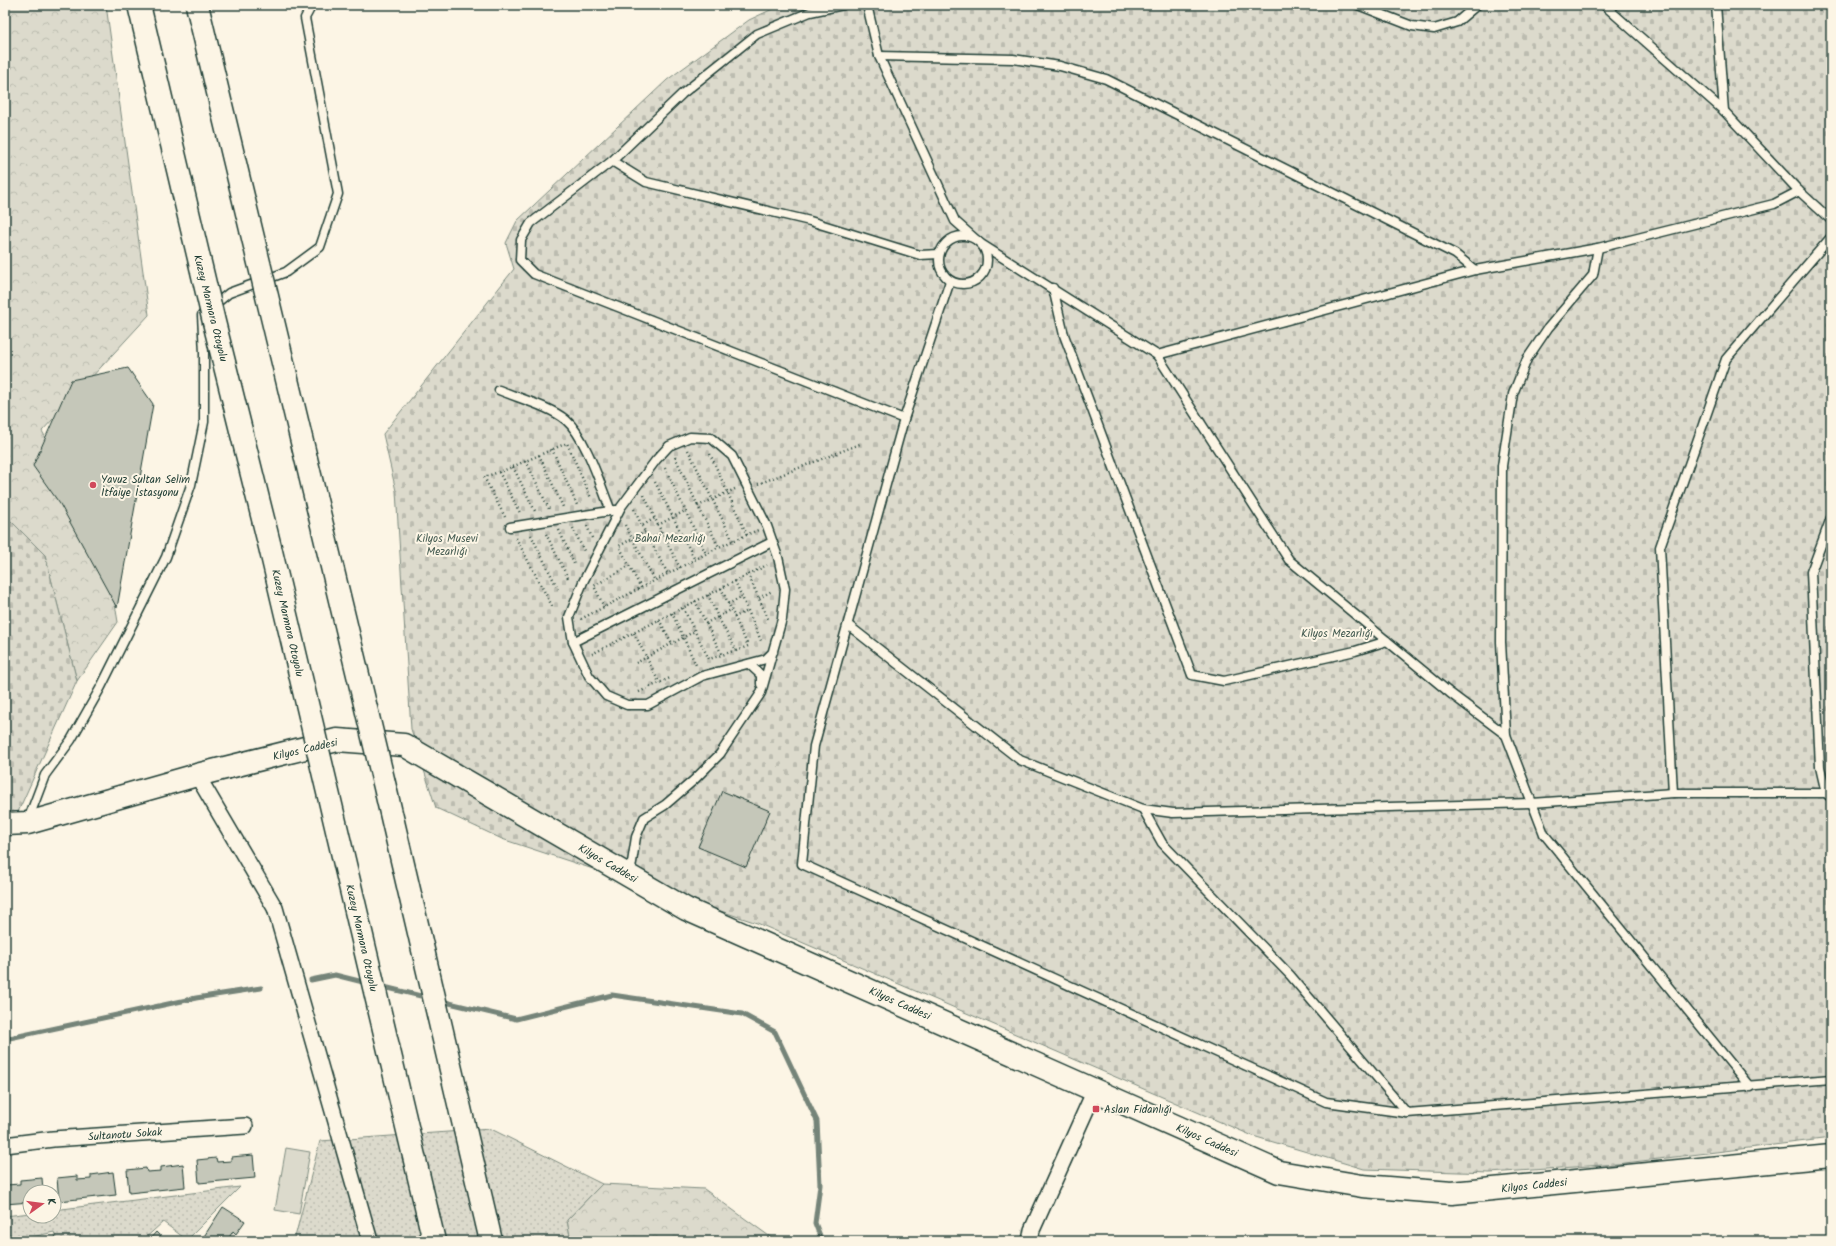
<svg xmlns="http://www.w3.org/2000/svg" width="1836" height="1246" font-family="Kalam,sans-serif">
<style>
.grass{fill:url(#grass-dots);stroke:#7e8c80}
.forest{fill:url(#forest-crowns);stroke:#7e8c80}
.cemetery{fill:url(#cemetery-stones);stroke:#7e8c80}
.pitch{fill:#dcdacc;stroke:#7e8c80}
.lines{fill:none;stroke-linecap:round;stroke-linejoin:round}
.stream{stroke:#758479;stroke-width:5}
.building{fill:#c5c7b9;stroke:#1f3d34}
.lane-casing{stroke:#1f3d34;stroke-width:11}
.street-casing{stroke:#1f3d34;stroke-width:18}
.primary-casing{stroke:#1f3d34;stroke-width:25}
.path{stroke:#1f3d34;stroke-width:2.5;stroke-dasharray:1 3;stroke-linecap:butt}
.lane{stroke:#fcf5e5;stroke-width:8}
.street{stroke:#fcf5e5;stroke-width:15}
.primary{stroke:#fcf5e5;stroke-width:22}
.highway-bridge-casing{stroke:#1f3d34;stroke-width:25;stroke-linecap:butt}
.highway-bridge{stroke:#fcf5e5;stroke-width:22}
.poi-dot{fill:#d1495b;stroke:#fcf5e5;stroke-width:1.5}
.labels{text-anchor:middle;stroke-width:4;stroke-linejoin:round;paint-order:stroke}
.street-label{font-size:11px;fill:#1f3d34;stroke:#fcf5e5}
.poi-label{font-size:11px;fill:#1f3d34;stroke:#fcf5e5;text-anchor:start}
.park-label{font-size:11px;fill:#455c52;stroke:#fcf5e5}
</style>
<defs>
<pattern id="grass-dots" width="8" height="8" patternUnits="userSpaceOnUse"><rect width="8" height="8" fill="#dcdacc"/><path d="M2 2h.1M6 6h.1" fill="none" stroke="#bcbcb0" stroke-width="1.8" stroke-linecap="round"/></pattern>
<pattern id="forest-crowns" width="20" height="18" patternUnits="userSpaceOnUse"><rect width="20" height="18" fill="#dcdacc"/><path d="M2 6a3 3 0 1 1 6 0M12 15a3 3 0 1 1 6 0" fill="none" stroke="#bcbcb0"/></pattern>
<pattern id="cemetery-stones" width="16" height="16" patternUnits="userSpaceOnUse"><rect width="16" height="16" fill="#dcdacc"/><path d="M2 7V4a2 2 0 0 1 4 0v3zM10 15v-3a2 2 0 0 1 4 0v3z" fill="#bcbcb0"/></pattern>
</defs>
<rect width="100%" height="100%" fill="#fcf5e5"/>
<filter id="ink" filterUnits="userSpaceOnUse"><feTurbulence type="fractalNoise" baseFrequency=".025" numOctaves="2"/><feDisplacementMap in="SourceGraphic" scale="8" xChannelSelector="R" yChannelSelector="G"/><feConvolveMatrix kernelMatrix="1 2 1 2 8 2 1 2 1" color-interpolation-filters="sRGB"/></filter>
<g filter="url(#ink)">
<!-- grass -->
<g class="grass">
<polygon points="491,1129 602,1184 567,1220 571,1241 294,1241 320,1141"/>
<polygon points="240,1187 187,1240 163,1222 142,1241 57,1241 54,1232 15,1241 5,1241 5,1216 30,1213 30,1216 54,1216 54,1210"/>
</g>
<!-- forest -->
<g class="forest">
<polygon points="5,5 106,5 149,315 42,431 105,545 118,622 77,681 45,555 5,515"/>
<polygon points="602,1184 704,1189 776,1241 571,1241 567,1220"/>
</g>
<!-- cemetery -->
<g class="cemetery">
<polygon points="781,5 1831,5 1831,1138 1617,1164 1490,1173 1364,1169 1253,1136 757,923 502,839 436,808 411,729 396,491 383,434 514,269 506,243 517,221 667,80 749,20"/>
<polygon points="5,515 45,555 77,681 18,812 5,813"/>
</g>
<!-- pitch -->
<polygon class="pitch" points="286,1148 310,1152 299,1214 275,1210"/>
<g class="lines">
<!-- stream -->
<g class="stream">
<polyline points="311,980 335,975 367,983"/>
<polyline points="380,986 429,998"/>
<polyline points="441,1001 516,1019 612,995 742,1014 775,1032 817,1121 820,1185 815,1223 822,1241"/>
<polyline points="5,1039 196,998 261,988"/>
</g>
</g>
<!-- building -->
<g class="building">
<polygon points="128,368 153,404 117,608 60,504 33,466 71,380"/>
<polygon points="722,791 770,811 746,867 698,847"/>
<polygon points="253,1155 255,1178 199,1183 197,1160 216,1158 217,1162 231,1161 231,1157"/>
<polygon points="183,1164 185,1187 129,1193 127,1170 146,1168 147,1172 161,1171 161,1167"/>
<polygon points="113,1172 116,1195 59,1201 57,1178 77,1176 77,1180 91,1179 91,1175"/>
<polygon points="42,1178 43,1192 30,1192 30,1202 5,1204 5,1181 6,1185 20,1184 20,1180"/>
<polygon points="223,1207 245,1221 236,1234 233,1231 227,1241 201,1241"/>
<polygon points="156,1232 165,1241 148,1241"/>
</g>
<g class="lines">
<defs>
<g id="lane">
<polyline points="843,5 810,12 757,34 682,94 612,161 646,182 810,221 920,255 939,254"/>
<polyline points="867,5 879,56 955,221 981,244 1157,355 1289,560 1450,693 1506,735"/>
<polyline points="1358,5 1412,26 1434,29 1457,22 1477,5"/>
<polyline points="1604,5 1724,111 1799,191 1831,220"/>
<polyline points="1716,5 1724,111"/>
<polyline points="879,56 1013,59 1060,66 1106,79 1455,254 1475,270"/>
<polyline points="612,161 531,223 521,240 520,260 534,274 904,419"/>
<circle cx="963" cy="260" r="24"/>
<polyline points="1598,248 1593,275 1548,328 1527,359 1513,394 1502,466 1501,642 1506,735 1544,834 1750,1087"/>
<polyline points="950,281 904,419 814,746 802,864 1326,1102 1407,1113 1831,1079"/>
<polyline points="1053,288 1064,335 1192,675 1224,681 1355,651 1387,641"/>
<polyline points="1157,355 1475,270 1598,248 1774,204 1799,191"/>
<path d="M 499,390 C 518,398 551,407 566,420 C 586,437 601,487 611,511"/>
<polyline points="510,527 616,510"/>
<polyline points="848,625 1020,760 1143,809 1173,813 1532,803 1673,793 1831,793"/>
<polyline points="573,642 772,542"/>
<polyline points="749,664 761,675 761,684"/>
<polyline points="1673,793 1660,547 1726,359 1831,237"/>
<polyline points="1829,796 1826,793 1820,767 1811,572 1831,518"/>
<polyline points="1143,809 1162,843 1290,975 1407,1113"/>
<polyline points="28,820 45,775 71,740 101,687 166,557 191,485 204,422 204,353 202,315 229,293 286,272 320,247 338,194 305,18 312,5"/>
<polyline points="630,875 636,837 644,818 665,805 694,780 720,754 761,693 782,619 785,589 778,557 767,526 732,456 711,438 690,437 669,446 656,460 621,507 583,582 569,617 573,642 589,676 606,696 627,705 648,705 702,676 766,659 773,652"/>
</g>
<g id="street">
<polyline points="197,775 275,908 370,1241"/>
<polyline points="5,1145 53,1139 245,1126"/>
<polyline points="1030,1241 1032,1230 1095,1090"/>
</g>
<polyline id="primary" points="5,824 28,823 197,775 337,740 404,745 686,909 1279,1172 1362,1186 1452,1193 1831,1156"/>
</defs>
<!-- lane casing -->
<use href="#lane" class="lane-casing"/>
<!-- street casing -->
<use href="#street" class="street-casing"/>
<!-- primary casing -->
<use href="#primary" class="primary-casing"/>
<!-- path -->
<g class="path">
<polyline points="552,449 577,505"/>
<polyline points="688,450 733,541"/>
<polyline points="710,454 747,535"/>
<polyline points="539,455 563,507"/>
<polyline points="675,457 698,506"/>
<polyline points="526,461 549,509"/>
<polyline points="513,467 535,511"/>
<polyline points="665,468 706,554"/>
<polyline points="499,472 520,513"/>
<polyline points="655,482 695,560"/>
<polyline points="758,484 860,444"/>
<polyline points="735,489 698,506 719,547 758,530"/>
<polyline points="644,495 658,525"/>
<polyline points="634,509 642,526 655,518"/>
<polyline points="505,517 484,477 505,470 567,443 591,498"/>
<polyline points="625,525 655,581"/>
<polyline points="587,526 592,538"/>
<polyline points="642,526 668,574"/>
<polyline points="573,528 584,551"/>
<polyline points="559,530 575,566"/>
<polyline points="546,534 569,580"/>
<polyline points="531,535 558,589"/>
<polyline points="516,538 552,606"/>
<polyline points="650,539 662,532"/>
<polyline points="680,568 658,525 685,511"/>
<polyline points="748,574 769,621"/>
<polyline points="735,581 762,643"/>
<polyline points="641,588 619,546 645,532"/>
<polyline points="721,588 748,646 736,651"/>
<polyline points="708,595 718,617 731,610"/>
<polyline points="759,598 772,591"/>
<polyline points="695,601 706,623 718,617 736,650 722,655 706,623"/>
<polyline points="728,604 742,597"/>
<polyline points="604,607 594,586 629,566"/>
<polyline points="683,608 709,659 722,655"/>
<polyline points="672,613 696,665"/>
<polyline points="734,617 748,611"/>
<polyline points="581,619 719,547"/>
<polyline points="659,620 672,643"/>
<polyline points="634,633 660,684"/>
<polyline points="592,654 767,565"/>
<polyline points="636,663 695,631"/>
<polyline points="639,692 670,678"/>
</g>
<!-- lane -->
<use href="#lane" class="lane"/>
<!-- street -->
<use href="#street" class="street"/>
<!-- primary -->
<use href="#primary" class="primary"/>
<defs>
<g id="highway-bridge">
<polyline points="139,5 214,322 270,547 434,1241"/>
<polyline points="197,5 384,783 491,1241"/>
</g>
</defs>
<!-- highway-bridge casing -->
<use href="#highway-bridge" class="highway-bridge-casing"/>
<!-- highway-bridge -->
<use href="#highway-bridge" class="highway-bridge"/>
</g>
</g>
<!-- markers -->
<g class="poi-dot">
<circle cx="93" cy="485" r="4"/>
<rect x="1092" y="1105" width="8" height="8" rx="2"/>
</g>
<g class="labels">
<!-- street labels -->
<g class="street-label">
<text transform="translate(211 308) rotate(76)" y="4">Kuzey Marmara Otoyolu</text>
<text transform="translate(288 623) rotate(77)" y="4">Kuzey Marmara Otoyolu</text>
<text transform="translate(305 749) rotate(-13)" y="4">Kilyos Caddesi</text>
<text transform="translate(608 863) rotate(30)" y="4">Kilyos Caddesi</text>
<text transform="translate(362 938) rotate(77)" y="4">Kuzey Marmara Otoyolu</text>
<text transform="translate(900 1003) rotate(24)" y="4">Kilyos Caddesi</text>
<text transform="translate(125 1134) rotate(-4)" y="4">Sultanotu Sokak</text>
<text transform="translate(1207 1140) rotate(24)" y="4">Kilyos Caddesi</text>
<text transform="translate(1534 1185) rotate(-6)" y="4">Kilyos Caddesi</text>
</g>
<!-- poi labels -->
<g class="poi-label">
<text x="101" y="483">Yavuz Sultan Selim<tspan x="101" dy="13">İtfaiye İstasyonu</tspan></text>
<text x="1104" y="1113">Aslan Fidanlığı</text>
</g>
<!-- park labels -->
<g class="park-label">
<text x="447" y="542">Kilyos Musevi<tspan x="447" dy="13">Mezarlığı</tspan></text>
<text x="670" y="542">Bahai Mezarlığı</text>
<text x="1337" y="637">Kilyos Mezarlığı</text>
</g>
</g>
<!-- margin -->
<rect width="1836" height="1246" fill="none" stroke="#fcf5e5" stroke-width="20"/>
<rect x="10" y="10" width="1816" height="1226" fill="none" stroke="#1f3d34" stroke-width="1.5" filter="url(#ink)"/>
<!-- north arrow -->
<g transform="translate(42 1204) rotate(76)"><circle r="19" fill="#fcf5e5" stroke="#a4ab9e"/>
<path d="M0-3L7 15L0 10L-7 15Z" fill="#d1495b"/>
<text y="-6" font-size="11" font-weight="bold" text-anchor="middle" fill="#1f3d34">K</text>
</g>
</svg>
